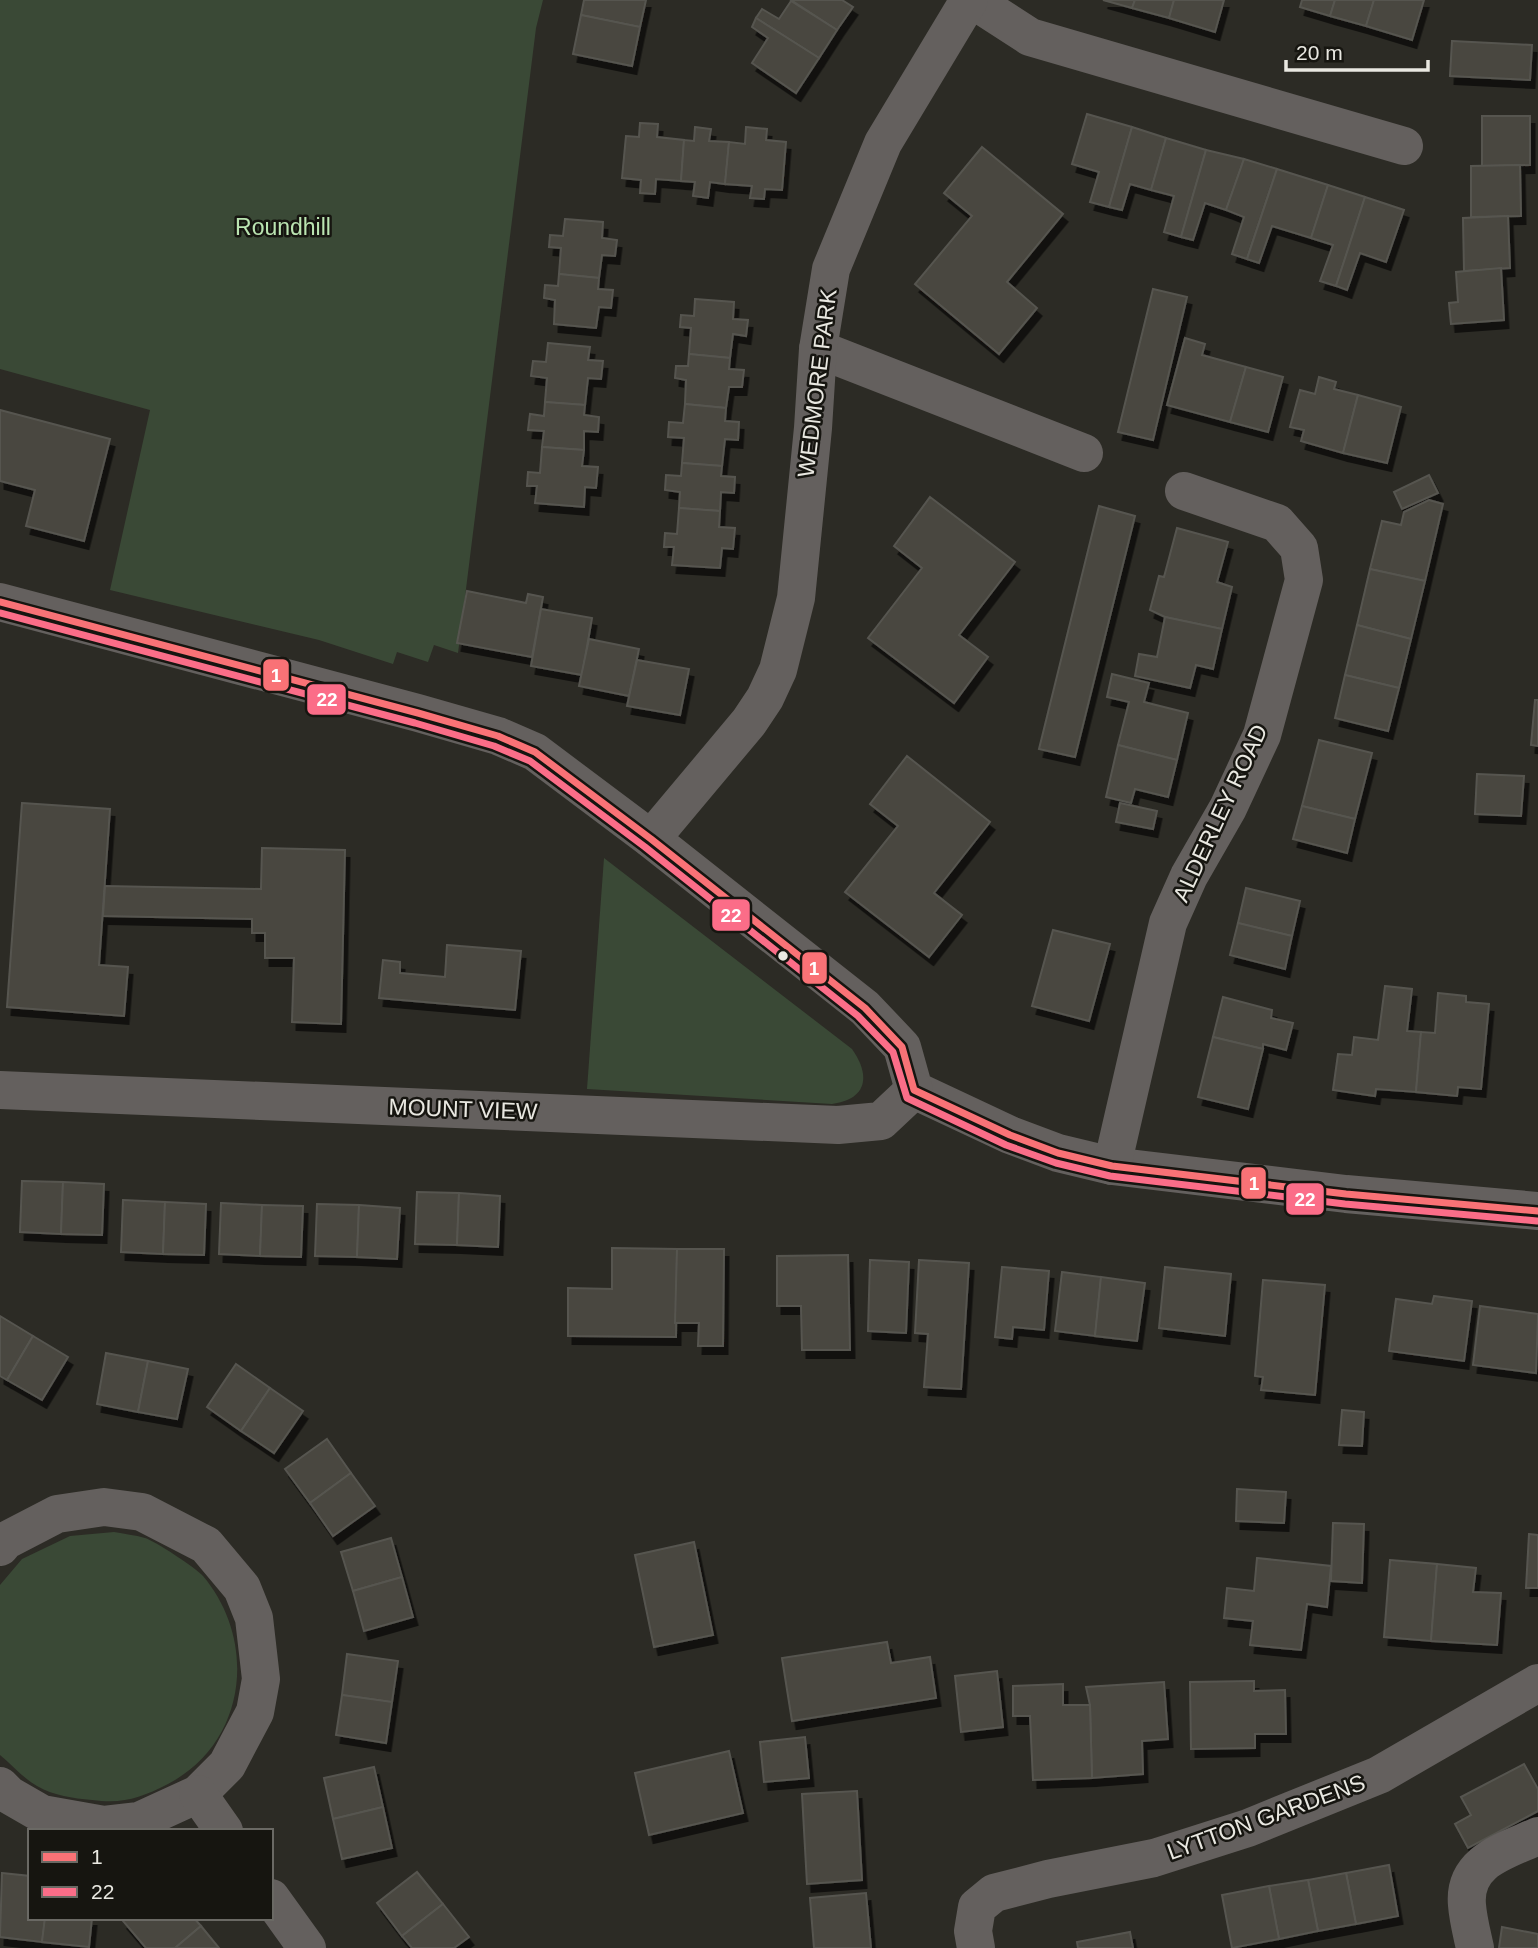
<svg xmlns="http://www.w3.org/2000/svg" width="1538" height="1948" font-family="Helvetica,sans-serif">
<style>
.green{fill:#3a4936}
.building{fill:#49473f;stroke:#565550;stroke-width:2;filter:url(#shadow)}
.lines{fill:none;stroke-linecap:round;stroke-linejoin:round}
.minor{stroke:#64605e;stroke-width:38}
.bus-1-casing{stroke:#161510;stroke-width:12}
.bus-2-casing{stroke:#161510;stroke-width:12}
.bus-1{stroke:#f97276;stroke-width:7}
.bus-2{stroke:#fb6d88;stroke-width:7}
.bus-dot{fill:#e9e8e1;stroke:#161510;stroke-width:2.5}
.labels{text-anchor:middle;stroke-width:5;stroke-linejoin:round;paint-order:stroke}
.park-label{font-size:23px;fill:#bae4b1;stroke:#161510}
.street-label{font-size:23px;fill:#e9e8e1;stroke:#161510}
.line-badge{stroke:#161510;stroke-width:2.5}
.badge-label{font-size:19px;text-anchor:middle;font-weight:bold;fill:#fff}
</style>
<defs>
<filter id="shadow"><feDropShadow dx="4.5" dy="8" stdDeviation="0" flood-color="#0009"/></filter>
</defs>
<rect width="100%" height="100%" fill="#2c2b25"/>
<!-- green -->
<g class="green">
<polygon points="0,0 543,0 536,28 458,653 434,645 428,662 397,652 393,664 319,640 110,590 150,410 0,369"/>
<path d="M 604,858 L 852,1049 C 871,1076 867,1099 832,1104 L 587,1089 Z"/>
<path d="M 114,1532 C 124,1534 135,1535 145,1538 C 155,1541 196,1568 203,1576 C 258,1641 247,1743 168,1784 C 140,1798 124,1804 92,1800 C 72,1798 55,1796 37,1786 C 23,1778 12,1765 0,1755 L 0,1585 L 22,1559 L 70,1536 Z"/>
</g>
<!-- building -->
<g class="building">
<polygon points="584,0 646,0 640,27 581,15"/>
<polygon points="791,0 842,0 853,7 837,30"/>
<polygon points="1103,0 1135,0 1132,8"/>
<polygon points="1135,0 1174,0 1169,18 1132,8"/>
<polygon points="1174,0 1224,0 1215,32 1169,18"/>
<polygon points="1302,0 1335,0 1330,16 1300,7"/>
<polygon points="1335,0 1374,0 1366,26 1330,16"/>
<polygon points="1374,0 1424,0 1412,40 1366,26"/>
<polygon points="791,1 837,30 819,58 756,18 762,9 779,19"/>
<polygon points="581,15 640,27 632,66 573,54"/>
<polygon points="756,18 819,58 796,93 752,63 768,38 752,27"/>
<polygon points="1452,41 1532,45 1530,80 1450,76"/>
<polygon points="1087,114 1132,127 1109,207 1090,202 1099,172 1072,164"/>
<polygon points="1482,116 1530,116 1530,165 1482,166"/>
<polygon points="640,123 658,124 657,137 684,140 681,181 656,179 655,194 640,193 641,180 622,178 626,136 639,137"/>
<polygon points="695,127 711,129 709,141 729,142 725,184 710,182 708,198 693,196 695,182 681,181 684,140 694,141"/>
<polygon points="746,127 767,129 766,140 786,142 782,190 765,189 764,199 750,198 752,186 725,184 729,142 745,144"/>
<polygon points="1132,127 1166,138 1151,190 1130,184 1122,210 1109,207"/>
<polygon points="1166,138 1206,150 1181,237 1164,232 1174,196 1151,190"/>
<polygon points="982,147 1063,214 1007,282 1037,308 999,354 915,284 972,216 944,193"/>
<polygon points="1206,150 1244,159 1226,210 1205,203 1193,240 1181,237"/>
<polygon points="1244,159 1277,169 1247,259 1232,254 1244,217 1226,210"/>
<polygon points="1520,165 1521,216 1471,217 1471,166"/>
<polygon points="1277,169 1328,185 1311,238 1272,226 1259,263 1247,259"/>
<polygon points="1328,185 1365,197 1336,286 1320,281 1333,245 1311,238"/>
<polygon points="1365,197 1404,210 1386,262 1360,253 1347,290 1336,286"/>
<polygon points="1508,216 1510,268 1464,271 1463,218"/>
<polygon points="565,219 603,222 602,238 617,240 615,256 602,255 599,278 559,274 561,248 549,247 550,235 563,236"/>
<polygon points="1501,268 1504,320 1451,324 1449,303 1458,302 1456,272"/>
<polygon points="559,274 599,278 598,289 613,290 611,308 599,307 596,328 554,324 555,300 544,298 545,285 558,286"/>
<polygon points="1153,289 1187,297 1153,440 1118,432"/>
<polygon points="695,299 734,302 733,319 748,320 746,336 733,334 730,358 689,354 691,328 680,327 681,315 694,316"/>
<polygon points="1185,338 1205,344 1202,355 1246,367 1230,422 1167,405"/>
<polygon points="548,343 590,347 588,360 603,361 601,379 588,378 585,405 545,402 547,378 531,376 533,361 546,362"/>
<polygon points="689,354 730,358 729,369 744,370 742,387 729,387 726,408 685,404 686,380 675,378 676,366 688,366"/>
<polygon points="1246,367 1283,377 1268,432 1230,422"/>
<polygon points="1319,377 1336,382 1334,389 1358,395 1343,453 1301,441 1304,430 1290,427 1300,390 1315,394"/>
<polygon points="1358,395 1401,407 1387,463 1343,453"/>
<polygon points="545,402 585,405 584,415 599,417 598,432 584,431 584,450 542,447 544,431 528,430 530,414 544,416"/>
<polygon points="685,404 726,408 725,421 739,422 738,440 725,439 722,466 682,463 684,438 668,437 669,422 683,423"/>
<polygon points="0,410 110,439 84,541 26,526 35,490 0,481"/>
<polygon points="542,447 584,450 582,466 598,467 596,488 585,487 584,507 535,503 537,486 527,486 528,472 540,473"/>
<polygon points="682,463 722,466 721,476 735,477 734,493 721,492 720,511 679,508 680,492 665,490 666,475 681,476"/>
<polygon points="1429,475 1438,493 1402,509 1394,492"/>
<polygon points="930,497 1015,562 959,635 988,657 954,703 868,638 922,568 894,546"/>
<polygon points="1429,500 1443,504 1425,581 1370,569 1382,521 1401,525 1404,512"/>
<polygon points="1099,506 1135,516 1075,757 1039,749"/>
<polygon points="679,508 720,511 719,527 735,528 733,549 722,548 720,568 672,565 674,547 664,547 665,533 677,534"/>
<polygon points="1177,528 1228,542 1217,582 1232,587 1222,629 1165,617 1150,610 1159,576 1164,577"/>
<polygon points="1370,569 1425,581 1411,639 1357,625"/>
<polygon points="467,591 526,603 528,594 543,597 532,657 457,643"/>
<polygon points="541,609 592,618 582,675 531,666"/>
<polygon points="1165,617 1222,629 1213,669 1196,665 1190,688 1135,676 1139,654 1157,657"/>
<polygon points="1357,625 1411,639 1399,688 1345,675"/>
<polygon points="589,639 639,649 629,696 579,686"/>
<polygon points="637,660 689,669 680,715 627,706"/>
<polygon points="1112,674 1149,683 1144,702 1188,713 1177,760 1118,745 1129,702 1107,697"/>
<polygon points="1345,675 1399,688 1388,731 1335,718"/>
<polygon points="1535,700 1538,700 1538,746 1531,745"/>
<polygon points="1319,740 1372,753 1355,819 1302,806"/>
<polygon points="1118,745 1177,760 1168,797 1135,789 1131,803 1106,797"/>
<polygon points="907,756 990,822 934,893 962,915 929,957 845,892 898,826 870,804"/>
<polygon points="1477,774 1524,776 1521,816 1475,814"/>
<polygon points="22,803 110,809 99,965 128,967 124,1016 7,1007"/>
<polygon points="1120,803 1157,811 1153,829 1116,822"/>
<polygon points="1302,806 1355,819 1347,853 1293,839"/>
<polygon points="262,848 345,850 341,1024 292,1022 294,958 265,958 265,933 252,933 252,919 103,916 105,886 261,889"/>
<polygon points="1246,888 1300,901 1292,936 1238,923"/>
<polygon points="1238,923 1292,936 1285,969 1230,955"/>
<polygon points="1053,930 1110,944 1089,1021 1032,1006"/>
<polygon points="447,945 521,951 515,1010 379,998 383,960 400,962 400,973 445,977"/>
<polygon points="1385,986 1412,989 1407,1031 1421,1032 1416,1092 1376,1089 1375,1096 1333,1090 1338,1054 1352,1055 1354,1037 1378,1040"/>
<polygon points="1438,993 1466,996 1466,1002 1489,1004 1481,1089 1458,1087 1457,1096 1416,1092 1421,1032 1435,1033"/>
<polygon points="1223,997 1272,1010 1271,1018 1293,1023 1286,1050 1263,1044 1263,1049 1213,1037"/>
<polygon points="1213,1037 1263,1049 1248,1109 1198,1097"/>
<polygon points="22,1181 63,1182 61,1234 20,1232"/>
<polygon points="63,1182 104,1184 102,1235 61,1234"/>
<polygon points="417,1192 459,1193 457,1245 415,1244"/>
<polygon points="459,1193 500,1196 498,1247 457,1245"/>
<polygon points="123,1200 165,1202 163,1254 121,1252"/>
<polygon points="165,1202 206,1204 204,1255 163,1254"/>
<polygon points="221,1203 262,1205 260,1256 219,1254"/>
<polygon points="317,1204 359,1205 357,1257 315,1256"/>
<polygon points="262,1205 303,1206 301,1257 260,1256"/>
<polygon points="359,1205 400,1208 397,1259 357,1257"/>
<polygon points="612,1248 677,1249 676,1337 568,1336 568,1288 612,1289"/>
<polygon points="677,1249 724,1249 723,1346 698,1346 699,1323 675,1323"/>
<polygon points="848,1255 850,1350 802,1350 801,1306 777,1306 777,1256"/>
<polygon points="870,1260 909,1262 906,1333 868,1331"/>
<polygon points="919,1260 969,1263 961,1389 924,1387 928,1334 915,1333"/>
<polygon points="1002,1267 1049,1271 1044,1330 1013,1327 1012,1339 995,1337"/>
<polygon points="1165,1267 1231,1274 1225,1336 1159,1328"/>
<polygon points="1062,1272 1101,1277 1095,1336 1055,1331"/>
<polygon points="1101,1277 1145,1283 1137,1341 1095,1336"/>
<polygon points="1263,1280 1325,1285 1315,1395 1261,1390 1263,1377 1255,1376"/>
<polygon points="1434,1296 1472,1301 1464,1361 1389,1351 1396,1299 1432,1304"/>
<polygon points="1480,1306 1538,1314 1536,1373 1473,1365"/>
<polygon points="0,1316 33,1336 7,1380 0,1376"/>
<polygon points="33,1336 68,1357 42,1400 7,1380"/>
<polygon points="106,1353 148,1361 138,1412 97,1404"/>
<polygon points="148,1361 188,1369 177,1419 138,1412"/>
<polygon points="236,1364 270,1388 241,1431 207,1407"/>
<polygon points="270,1388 303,1411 274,1453 241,1431"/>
<polygon points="1342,1410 1364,1412 1362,1446 1339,1445"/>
<polygon points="327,1439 351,1473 310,1503 285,1469"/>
<polygon points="351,1473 375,1506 333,1536 310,1503"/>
<polygon points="1237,1489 1286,1492 1284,1523 1236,1521"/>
<polygon points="1333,1523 1364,1524 1362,1583 1331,1581"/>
<polygon points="1529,1534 1538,1535 1538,1588 1526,1588"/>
<polygon points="391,1538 402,1577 353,1591 341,1552"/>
<polygon points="694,1542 713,1635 654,1647 635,1555"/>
<polygon points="1257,1558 1331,1566 1327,1607 1307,1604 1301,1650 1250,1645 1253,1621 1224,1618 1227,1588 1254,1591"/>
<polygon points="1390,1560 1437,1564 1431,1641 1384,1637"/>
<polygon points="1437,1564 1476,1568 1473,1592 1501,1593 1497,1645 1431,1641"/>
<polygon points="402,1577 413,1617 364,1631 353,1591"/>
<polygon points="887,1642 891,1663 930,1657 936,1698 792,1721 782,1658"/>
<polygon points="347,1654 398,1661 392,1702 342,1695"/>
<polygon points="997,1671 1003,1727 961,1732 955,1676"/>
<polygon points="1254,1681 1254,1691 1285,1690 1286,1734 1255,1734 1255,1748 1191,1749 1190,1682"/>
<polygon points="1164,1682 1168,1739 1142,1741 1143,1774 1092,1778 1090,1705 1086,1687"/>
<polygon points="1063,1684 1063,1705 1090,1705 1092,1778 1033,1780 1030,1716 1013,1716 1013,1686"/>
<polygon points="342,1695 392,1702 386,1743 336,1735"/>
<polygon points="805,1737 809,1778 764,1782 760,1742"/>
<polygon points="729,1751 743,1813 649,1835 635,1773"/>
<polygon points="1524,1764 1538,1789 1538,1811 1468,1848 1455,1824 1471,1815 1461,1797"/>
<polygon points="374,1767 383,1807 333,1819 324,1778"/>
<polygon points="857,1791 862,1880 807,1884 802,1794"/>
<polygon points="383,1807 392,1848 342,1859 333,1819"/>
<polygon points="1389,1865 1398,1916 1356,1924 1346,1873"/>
<polygon points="417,1872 443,1904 402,1936 377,1903"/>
<polygon points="2,1873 30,1876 30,1918 45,1918 42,1942 0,1937"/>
<polygon points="1346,1873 1356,1924 1318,1931 1308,1880"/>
<polygon points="1308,1880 1318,1931 1279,1939 1269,1886"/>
<polygon points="1269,1886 1279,1939 1232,1948 1222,1895"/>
<polygon points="866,1893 871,1948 814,1948 810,1898"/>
<polygon points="443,1904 469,1937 454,1948 412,1948 402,1936"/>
<polygon points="45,1918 92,1918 89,1947 42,1942"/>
<polygon points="127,1918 194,1918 201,1926 175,1948 146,1948 123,1921"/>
<polygon points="201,1926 219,1948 175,1948"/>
<polygon points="1502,1927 1538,1934 1538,1948 1499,1948"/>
<polygon points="1130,1932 1133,1948 1078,1948 1077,1942"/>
</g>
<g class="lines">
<!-- minor -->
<g class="minor">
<polyline points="973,0 1030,37 1404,146"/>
<polyline points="818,349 1084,453"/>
<polyline points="0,602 418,713 498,736 535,752 651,839 865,1008 902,1047 914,1090 1010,1135 1058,1153 1112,1166 1346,1194 1538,1211"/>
<polyline points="651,839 749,722 765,698 778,670 796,598 813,428 818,349 831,269 883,143 969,0"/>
<polyline points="0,1090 838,1125 881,1121 914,1090"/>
<polyline points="1112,1166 1168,923 1189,876 1228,808 1262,735 1304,580 1299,548 1277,523 1184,491"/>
<polyline points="0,1547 5,1541 57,1514 104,1507 142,1512 206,1545 242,1588 254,1618 261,1679 255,1712 227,1765 198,1794 139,1821 104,1825 42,1814 9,1795 0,1786"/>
<polyline points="198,1794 224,1831"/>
<polyline points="271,1898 307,1948"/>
<polyline points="976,1948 973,1931 977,1907 994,1893 1048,1879 1154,1858 1248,1828 1379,1775 1538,1683"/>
<path d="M 1475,1948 C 1472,1934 1468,1919 1467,1905 C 1463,1861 1505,1851 1538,1836"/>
</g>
<defs>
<polyline id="bus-1" points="0,602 418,713 498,736 535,752 651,839 865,1008 902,1047 914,1090 1010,1135 1058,1153 1112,1166 1346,1194 1538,1211"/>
<polyline id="bus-2" points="0,613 415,723 494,746 530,761 645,847 858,1016 893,1052 907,1098 1006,1145 1056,1163 1110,1176 1345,1204 1537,1221"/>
</defs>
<!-- bus-1 casing -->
<use href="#bus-1" class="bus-1-casing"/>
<!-- bus-2 casing -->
<use href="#bus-2" class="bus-2-casing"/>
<!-- bus-1 -->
<use href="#bus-1" class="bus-1"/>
<!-- bus-2 -->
<use href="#bus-2" class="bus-2"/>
</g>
<!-- markers -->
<circle class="bus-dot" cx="783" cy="956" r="6"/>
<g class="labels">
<!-- park labels -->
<g class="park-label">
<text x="283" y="235">Roundhill</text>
</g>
<!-- street labels -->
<g class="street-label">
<text transform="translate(817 383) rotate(-83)" y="8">WEDMORE PARK</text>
<text transform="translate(1220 813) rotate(-65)" y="8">ALDERLEY ROAD</text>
<text transform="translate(463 1109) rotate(2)" y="8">MOUNT VIEW</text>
<text transform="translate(1266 1817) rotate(-20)" y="8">LYTTON GARDENS</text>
</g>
</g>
<g class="line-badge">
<rect x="262" y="658" width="28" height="34" rx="7" fill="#f97276"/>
<rect x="306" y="683" width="41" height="33" rx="7" fill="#fb6d88"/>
<rect x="711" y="898" width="40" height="34" rx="7" fill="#fb6d88"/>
<rect x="801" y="951" width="27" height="34" rx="7" fill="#f97276"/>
<rect x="1240" y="1166" width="27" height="34" rx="7" fill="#f97276"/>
<rect x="1285" y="1182" width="40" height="34" rx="7" fill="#fb6d88"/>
</g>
<g class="badge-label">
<text x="276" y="682">1</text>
<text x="327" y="706">22</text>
<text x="731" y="922">22</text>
<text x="814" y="975">1</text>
<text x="1254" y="1190">1</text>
<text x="1305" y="1206">22</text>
</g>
<!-- legend -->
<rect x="28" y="1829" width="245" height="91" fill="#161510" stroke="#6a6964" stroke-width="2"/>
<rect x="42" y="1852" width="35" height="10" fill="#f97276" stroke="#6a6964" stroke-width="2"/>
<text x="91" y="1864" font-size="21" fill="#e9e8e1">1</text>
<rect x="42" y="1887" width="35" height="10" fill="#fb6d88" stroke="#6a6964" stroke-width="2"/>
<text x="91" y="1899" font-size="21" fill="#e9e8e1">22</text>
<!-- scale -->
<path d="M1286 60v10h142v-10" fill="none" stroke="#e9e8e1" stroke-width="3.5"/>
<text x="1296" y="60" font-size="21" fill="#e9e8e1" stroke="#161510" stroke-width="5" paint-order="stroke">20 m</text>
</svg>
